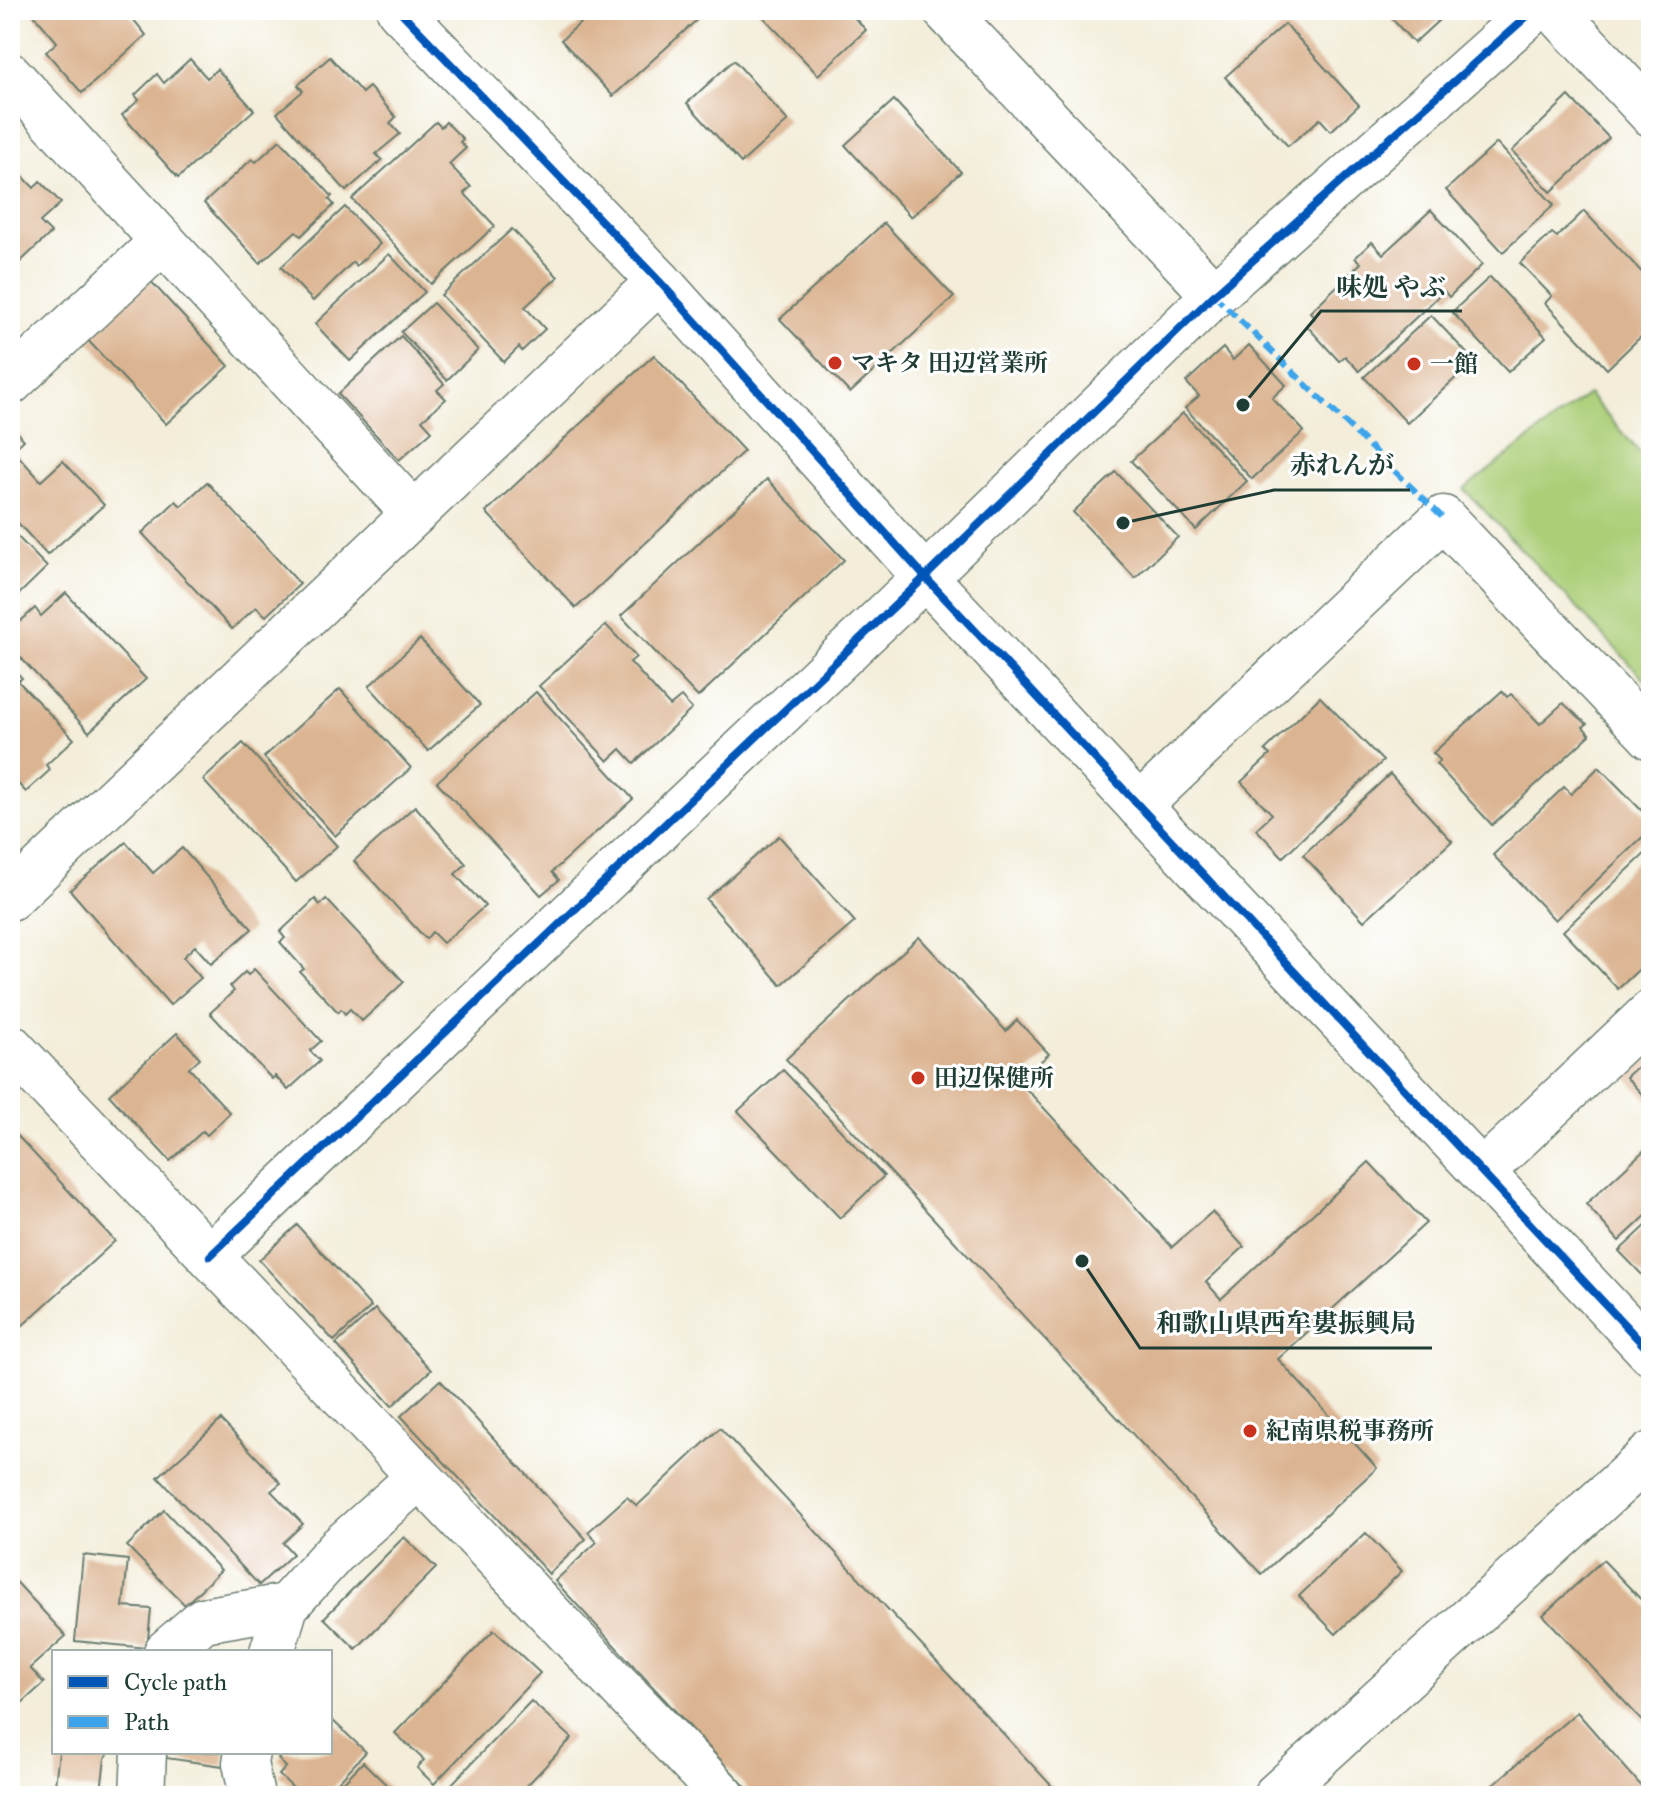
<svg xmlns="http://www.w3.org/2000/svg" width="1661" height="1806" font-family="'IM FELL Great Primer','Noto Serif JP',serif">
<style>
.green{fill:#abce77;stroke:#658656;stroke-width:2}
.building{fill:#dbb491}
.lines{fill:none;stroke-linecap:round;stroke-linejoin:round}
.minor-casing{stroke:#697b6e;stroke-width:47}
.minor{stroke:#fff;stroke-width:44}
.quiet{stroke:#3da4eb;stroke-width:6;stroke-dasharray:12 6;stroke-linecap:butt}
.cycleway-casing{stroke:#fff;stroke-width:13}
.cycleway{stroke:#0057b8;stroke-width:8}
.poi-dot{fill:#c8321e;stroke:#fff;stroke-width:3}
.labels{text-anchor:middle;stroke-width:6;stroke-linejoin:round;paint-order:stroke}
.poi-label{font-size:24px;font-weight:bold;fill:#1f3d34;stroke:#fff;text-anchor:start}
.leader{fill:none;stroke:#1f3d34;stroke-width:3}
.callout-dot{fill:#1f3d34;stroke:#fff;stroke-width:3}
.callout-label{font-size:26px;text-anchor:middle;font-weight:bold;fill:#1f3d34;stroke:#fff;stroke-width:6;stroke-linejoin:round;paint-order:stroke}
</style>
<rect width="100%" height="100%" fill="#fff"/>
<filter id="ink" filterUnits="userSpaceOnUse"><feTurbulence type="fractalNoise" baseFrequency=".0125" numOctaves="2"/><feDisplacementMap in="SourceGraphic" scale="16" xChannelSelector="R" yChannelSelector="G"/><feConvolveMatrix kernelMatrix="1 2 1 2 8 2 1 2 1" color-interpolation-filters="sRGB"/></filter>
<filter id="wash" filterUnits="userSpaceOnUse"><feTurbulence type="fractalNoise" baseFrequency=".006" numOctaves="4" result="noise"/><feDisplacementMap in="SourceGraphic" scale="32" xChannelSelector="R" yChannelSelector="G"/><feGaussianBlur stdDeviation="1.8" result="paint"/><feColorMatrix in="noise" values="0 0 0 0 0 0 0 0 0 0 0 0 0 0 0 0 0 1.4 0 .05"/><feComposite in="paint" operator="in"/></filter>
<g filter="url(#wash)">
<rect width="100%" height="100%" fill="#f3edd9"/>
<!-- green -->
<polygon class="green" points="1588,394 1651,465 1651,686 1464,489"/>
<g id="blocks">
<!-- building -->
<g class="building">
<polygon points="37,10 134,10 129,14 146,35 82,93 46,52 57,42 33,14"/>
<polygon points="595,10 694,10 700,17 613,96 561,40"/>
<polygon points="757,10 847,10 866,30 818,75"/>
<polygon points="1384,10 1450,10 1414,43"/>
<polygon points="1285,24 1359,105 1331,131 1320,119 1288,146 1225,77"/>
<polygon points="330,57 362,93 369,87 396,117 390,123 400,134 376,154 382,160 346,191 277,113 303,91 298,85"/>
<polygon points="190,59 207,78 217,69 254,110 178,178 122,115 139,100 135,95 157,74 164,83"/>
<polygon points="734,60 788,121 741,163 687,103"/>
<polygon points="1569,96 1609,138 1551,192 1512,151"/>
<polygon points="894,100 961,172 911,217 845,145"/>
<polygon points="436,122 441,127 446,122 463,139 460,142 466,148 449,164 471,187 464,193 495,226 431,284 352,199"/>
<polygon points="280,140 332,196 329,199 334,205 301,236 296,231 260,263 204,203 252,159 256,162"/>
<polygon points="1497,143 1554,205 1503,252 1446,190"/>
<polygon points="18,171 34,188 40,181 61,203 40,222 51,233 18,264 10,255 10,179"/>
<polygon points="345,207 380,244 356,266 353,262 313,301 281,267"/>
<polygon points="1431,210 1482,265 1449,297 1444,291 1359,371 1345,356 1339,361 1307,326 1315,318 1310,312 1361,263 1355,258 1372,242 1383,254"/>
<polygon points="1584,211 1651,282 1651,327 1607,369 1545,303 1552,296 1520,263 1552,233 1557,237"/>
<polygon points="884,223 954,297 850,393 780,319"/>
<polygon points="512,229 558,277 525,307 545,329 522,351 519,347 504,362 441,295"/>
<polygon points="389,254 425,292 350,361 315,324"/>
<polygon points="147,277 229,366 166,424 83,335"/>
<polygon points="1490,277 1546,337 1508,372 1452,312"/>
<polygon points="433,303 478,350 447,380 401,332"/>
<polygon points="1431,315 1474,361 1407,423 1364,377"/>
<polygon points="401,336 444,384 437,390 446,399 422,420 432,431 399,460 338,394"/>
<polygon points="1249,345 1286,385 1272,398 1304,431 1252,479 1185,408 1199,396 1186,382 1223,348 1233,360"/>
<polygon points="654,355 744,451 576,608 486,512"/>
<polygon points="1183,413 1247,481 1196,530 1131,461"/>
<polygon points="10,424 24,440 13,450 41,481 63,461 104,505 47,555 10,514"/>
<polygon points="1116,472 1178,537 1135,578 1073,512"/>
<polygon points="767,479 844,560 698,697 621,616"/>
<polygon points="207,482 300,584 266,616 256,607 232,629 142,533 176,501 181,506"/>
<polygon points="10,529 47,567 10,603"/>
<polygon points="66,593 146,679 89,732 10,646 10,631 35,608 41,616"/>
<polygon points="606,625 636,657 630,662 670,706 681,697 692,709 634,763 621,749 608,761 539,686"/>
<polygon points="420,639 480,705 428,751 369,686"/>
<polygon points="10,665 22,678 18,681 74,739 46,765 50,770 26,792 10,775"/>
<polygon points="340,689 411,768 335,836 264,757"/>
<polygon points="1502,691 1507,697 1511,694 1540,724 1563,703 1587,724 1583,727 1590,735 1492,825 1436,764 1440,760 1433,753"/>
<polygon points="536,692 633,799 552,872 559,880 541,895 437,782"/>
<polygon points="1320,697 1383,761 1283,857 1256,829 1272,814 1241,782 1270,755 1265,750"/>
<polygon points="243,743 337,846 296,882 203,780"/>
<polygon points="1599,767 1651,820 1651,829 1555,920 1493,855 1564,787 1571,794"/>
<polygon points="1390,774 1452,841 1364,921 1303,855"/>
<polygon points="415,806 466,864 455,874 485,906 443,943 432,932 426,939 354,861"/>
<polygon points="779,836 855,922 781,985 706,899"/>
<polygon points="126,842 153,873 182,848 252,929 211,964 195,946 183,957 201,978 170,1005 70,890"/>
<polygon points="1651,848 1651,958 1618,989 1563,931"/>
<polygon points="315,899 320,905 326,899 404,982 362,1021 350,1009 345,1014 341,1009 338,1012 300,972 304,969 280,942 285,938 280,932"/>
<polygon points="919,937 1006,1031 1017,1020 1049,1054 1019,1081 1172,1247 1212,1212 1244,1247 1206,1282 1221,1299 1369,1162 1426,1223 1278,1359 1377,1468 1262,1574 786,1059"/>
<polygon points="254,969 321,1041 310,1051 320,1061 288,1090 275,1076 272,1079 210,1013 234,991 230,986 245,972 248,975"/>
<polygon points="177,1033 200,1058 189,1068 230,1113 207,1135 203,1131 170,1161 109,1095"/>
<polygon points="1651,1054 1651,1104 1626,1077"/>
<polygon points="783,1070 884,1176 840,1218 738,1111"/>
<polygon points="14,1132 115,1241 10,1337 10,1136"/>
<polygon points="1651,1144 1651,1211 1619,1241 1586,1204"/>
<polygon points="1651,1221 1651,1284 1619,1251"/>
<polygon points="297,1225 371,1307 334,1341 259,1260"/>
<polygon points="375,1309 431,1370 392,1406 336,1344"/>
<polygon points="440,1380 586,1539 549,1574 401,1416"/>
<polygon points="221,1420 281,1483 271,1491 303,1524 283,1543 293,1554 259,1585 158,1477"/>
<polygon points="720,1428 1061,1796 754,1796 555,1581 597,1542 588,1532 627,1497 637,1506"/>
<polygon points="164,1510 221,1570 185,1605 127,1546"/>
<polygon points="1366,1533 1402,1571 1336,1634 1299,1596"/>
<polygon points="404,1537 436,1568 356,1649 324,1618"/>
<polygon points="83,1555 128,1560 123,1607 151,1609 147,1648 75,1641"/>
<polygon points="1603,1560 1651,1610 1651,1730 1543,1615"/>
<polygon points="10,1575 66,1636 30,1668 44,1683 10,1714"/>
<polygon points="494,1630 540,1673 434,1784 417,1768 424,1760 395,1733"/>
<polygon points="531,1701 572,1738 517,1796 454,1796 447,1789"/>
<polygon points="1577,1712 1650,1796 1480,1796"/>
<polygon points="330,1718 366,1752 325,1796 302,1796 279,1775 286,1767 278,1759 285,1752 330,1752"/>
<polygon points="59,1752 110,1752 105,1758 101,1791 55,1785"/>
<polygon points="167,1752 225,1752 223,1766 166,1758"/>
<polygon points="363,1762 398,1796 330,1796"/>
</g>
</g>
</g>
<g filter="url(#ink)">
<use href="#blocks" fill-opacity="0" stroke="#697b6e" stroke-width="2"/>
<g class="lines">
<defs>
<g id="minor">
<polyline points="399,10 659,281 925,577 1651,1353"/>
<polyline points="945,10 1214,295"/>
<polyline points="1554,10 1651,114"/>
<polyline points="10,75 414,514"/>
<polyline points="10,383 163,241"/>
<polyline points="1139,806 1443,518 1651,737"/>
<polyline points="10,898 659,281"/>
<polyline points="10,1046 723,1796"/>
<polyline points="1482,1172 1651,1012"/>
<polyline points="210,1256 925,577 1214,295 1534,10"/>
<polyline points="166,1652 203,1620 286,1606"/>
<polyline points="272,1652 286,1606 337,1550 419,1477"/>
<polyline points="247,1752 245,1763 252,1796"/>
<polyline points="142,1796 144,1752"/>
<polyline points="1275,1796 1651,1454"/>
</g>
</defs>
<!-- minor casing -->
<use href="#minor" class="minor-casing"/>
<!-- minor -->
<use href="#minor" class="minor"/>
<!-- quiet -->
<polyline class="quiet" points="1214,295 1443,518"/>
<defs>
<g id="cycleway">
<polyline points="399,10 659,281 925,577 1651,1353"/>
<polyline points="210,1256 925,577 1214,295 1534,10"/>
</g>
</defs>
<!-- cycleway casing -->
<use href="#cycleway" class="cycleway-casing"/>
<!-- cycleway -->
<use href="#cycleway" class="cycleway"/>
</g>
</g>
<!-- markers -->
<g class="poi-dot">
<circle cx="835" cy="363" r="8"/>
<circle cx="1414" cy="364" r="8"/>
<circle cx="918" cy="1078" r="8"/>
<circle cx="1250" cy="1431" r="8"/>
</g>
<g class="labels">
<!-- poi labels -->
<g class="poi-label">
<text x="851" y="371">マキタ 田辺営業所</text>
<text x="1430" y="372">一館</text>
<text x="934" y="1086">田辺保健所</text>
<text x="1266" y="1439">紀南県税事務所</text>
</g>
</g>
<!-- callouts -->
<path class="leader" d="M1243 405L1321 311H1462M1123 523L1274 490H1410M1082 1261L1140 1348H1432"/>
<g class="callout-dot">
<circle cx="1243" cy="405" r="8"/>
<circle cx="1123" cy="523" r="8"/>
<circle cx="1082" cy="1261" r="8"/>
</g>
<g class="callout-label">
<text x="1391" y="296">味処 やぶ</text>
<text x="1342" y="474">赤れんが</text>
<text x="1286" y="1332">和歌山県西牟婁振興局</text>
</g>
<!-- margin -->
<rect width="1661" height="1806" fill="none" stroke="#fff" stroke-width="40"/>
<!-- legend -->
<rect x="52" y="1650" width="280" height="104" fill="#ffffff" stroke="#a5b1ae" stroke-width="2"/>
<rect x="68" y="1676" width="40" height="12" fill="#0057b8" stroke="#a5b1ae" stroke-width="2"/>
<text x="124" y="1690" font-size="24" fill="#1f3d34">Cycle path</text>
<rect x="68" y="1716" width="40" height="12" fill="#3da4eb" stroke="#a5b1ae" stroke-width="2"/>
<text x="124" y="1730" font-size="24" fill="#1f3d34">Path</text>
</svg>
